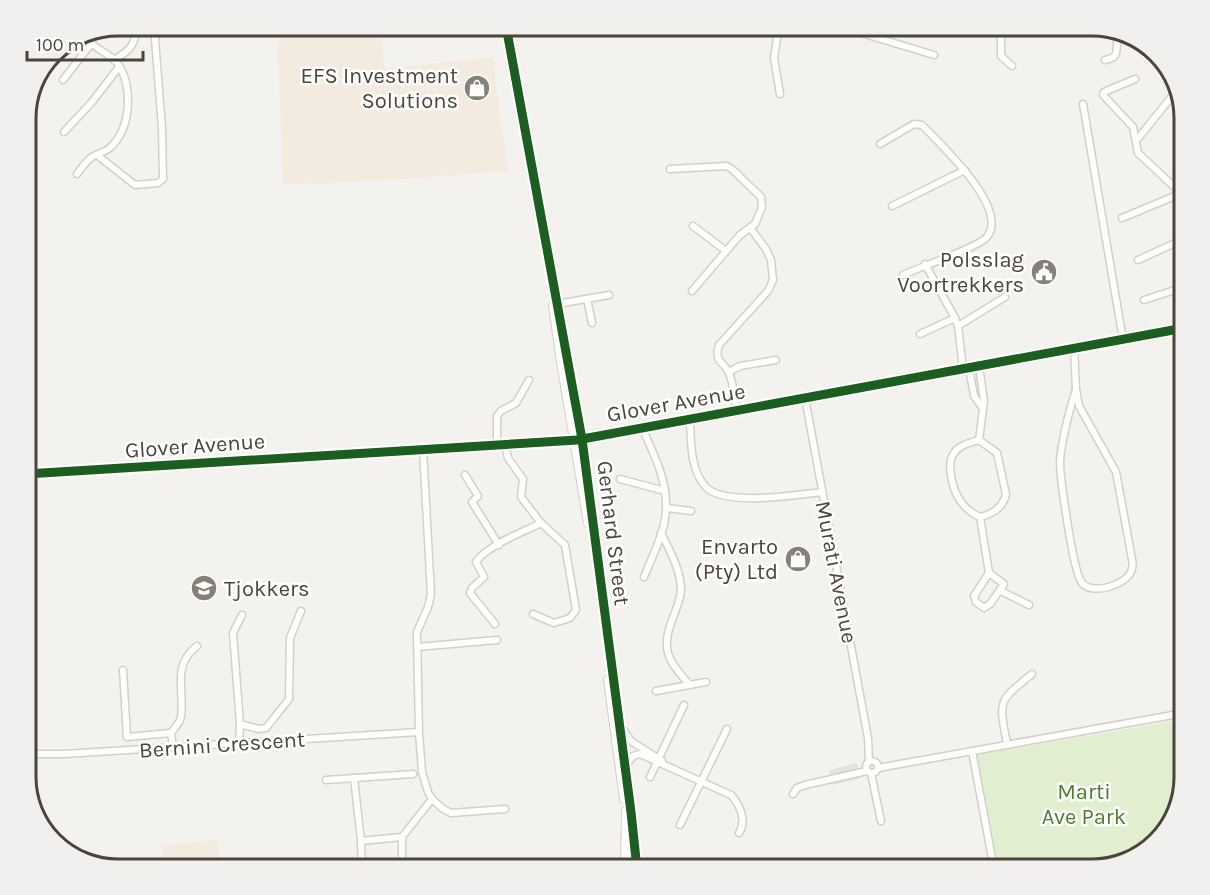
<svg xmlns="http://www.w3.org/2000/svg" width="1210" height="895" font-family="Karla,sans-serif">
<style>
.commercial{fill:#f3ebdf}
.green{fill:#e1eecf}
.parking{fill:#e6e3df}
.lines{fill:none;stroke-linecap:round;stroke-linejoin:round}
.minor-casing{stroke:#d2d0cb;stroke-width:9}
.tertiary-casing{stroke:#d2d0cb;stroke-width:10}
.minor{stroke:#fdfdfc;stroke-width:6}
.tertiary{stroke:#fdfdfc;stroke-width:8}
.cycleway-casing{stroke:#fff;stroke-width:13}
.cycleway{stroke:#1b5e20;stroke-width:9}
.labels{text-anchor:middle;stroke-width:5;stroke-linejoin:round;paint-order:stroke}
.poi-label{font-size:22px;fill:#4b4439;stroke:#fff;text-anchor:end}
.street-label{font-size:22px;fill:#4b4439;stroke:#fff}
.park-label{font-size:22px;fill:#4a7f2a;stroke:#fff}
.rim{fill:none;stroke:#4b4439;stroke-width:3}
</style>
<rect width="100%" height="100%" fill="#f4f2ee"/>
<!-- commercial -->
<g class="commercial">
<polygon points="277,26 381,26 384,69 493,57 500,120 509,171 392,180 283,185"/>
<polygon points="218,840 220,869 164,869 162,845"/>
</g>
<!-- green -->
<polygon class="green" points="1180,720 1184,744 1184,777 1165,833 1132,860 1092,869 997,869 975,755"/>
<!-- parking -->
<polygon class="parking" points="857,763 860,779 832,785 829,770"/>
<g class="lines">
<defs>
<g id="minor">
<polyline points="779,26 774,58 780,94"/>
<polyline points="838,26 934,55"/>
<polyline points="1001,26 1001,56 1012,66"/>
<path d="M 114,60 C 132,49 134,46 137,26"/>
<path d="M 1105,60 C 1123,57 1113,47 1119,35"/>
<polyline points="1135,79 1104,92 1103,95 1133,127 1138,153 1184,196"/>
<polyline points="63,80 91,44"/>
<polyline points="1083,104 1123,340"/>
<polyline points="64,132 92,102 119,67"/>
<polyline points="1136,141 1173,95"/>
<path d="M 880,144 L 914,124 L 922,125 C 940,144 1012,210 986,238 C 976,248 920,267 903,275"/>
<polyline points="97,155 135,185 158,183 163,179 162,128 154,26"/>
<polyline points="670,169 727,166 733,170 761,197 762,207 755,224 740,235 692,291"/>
<path d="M 77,174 C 81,169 86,161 92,157 C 99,153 106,152 112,146 C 131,126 133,87 118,64 C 110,53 94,49 86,38"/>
<polyline points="892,206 965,170"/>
<polyline points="1122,218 1182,193"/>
<polyline points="693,226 726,251"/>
<polyline points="1138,260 1184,239"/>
<polyline points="925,264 955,318 958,326 963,369"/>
<polyline points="587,299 592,323"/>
<polyline points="1144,300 1184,287"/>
<polyline points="557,304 609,295"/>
<polyline points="958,326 1005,297"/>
<polyline points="920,334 955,318"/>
<path d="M 1074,348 L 1076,389 L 1079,406 L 1116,472 L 1132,559 C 1133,564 1133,568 1131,572 C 1124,586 1092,595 1082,583 C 1073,572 1060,478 1060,461 C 1062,437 1069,412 1076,389"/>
<polyline points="979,366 984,401 979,440"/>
<polyline points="969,368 974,396 982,407"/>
<polyline points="729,372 740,366 776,360"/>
<polyline points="805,398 868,738 869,761"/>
<path d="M 737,411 C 735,400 734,387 730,376 C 726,362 713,363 719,345 L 768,291 L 773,280 L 771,260 L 766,249 L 751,229"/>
<path d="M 690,420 C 691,441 690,469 705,486 C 722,507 797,495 822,492"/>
<path d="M 642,428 C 656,458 672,490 664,524 C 660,542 651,560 644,577"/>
<path d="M 979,440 L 997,453 L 1006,494 C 1003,508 993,514 980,517 C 962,509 954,495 951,476 C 950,468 949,460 954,453 C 959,445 970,443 979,440 Z"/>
<polyline points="497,445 497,416 501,411 516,403 529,380"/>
<polyline points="423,450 431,594 428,607 417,632 419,732 422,772 428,792 432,799 443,809 451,813 505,809"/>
<polyline points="26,474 577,440 1184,328"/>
<polyline points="465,475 478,496 472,502 499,545"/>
<polyline points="620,479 665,491"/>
<polyline points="667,508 691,511"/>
<polyline points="980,517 989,573 974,596 976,602 984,608 990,604 1004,584 989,573"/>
<path d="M 661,533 C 670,551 681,570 681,591 C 680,600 676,609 673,618 C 660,649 668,661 689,684"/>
<polyline points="1001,591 1029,605"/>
<polyline points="533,614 554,623 570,618 576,610 565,545 541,523"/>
<path d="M 495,624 L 470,593 L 472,588 L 484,577 L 476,562 C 486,546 523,532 541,523 L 521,497 L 523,479 L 508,458 L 505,445"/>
<polyline points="417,647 497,640"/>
<polyline points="123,670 127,737 171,733"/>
<polyline points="656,691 706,682"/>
<polyline points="240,724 258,729 266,728 289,699 290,638 301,611"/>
<polyline points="621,726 631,741 662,761"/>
<polyline points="239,743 240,724 233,633 242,615"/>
<path d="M 1007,744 C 999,701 997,702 1032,674"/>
<path d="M 173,747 L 171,733 C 174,728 180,723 181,717 C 185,691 171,666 197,646"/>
<polyline points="972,751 994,869"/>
<polyline points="26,754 64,754 419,732"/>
<path d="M 640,754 L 731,795 C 740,805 747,821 739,833"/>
<circle cx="872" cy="767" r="6"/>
<polyline points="625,767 633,756 640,754"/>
<polyline points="878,768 1184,713"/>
<polyline points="871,773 881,821"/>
<polyline points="650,777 684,705"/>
<polyline points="354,778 361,841 402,837"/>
<polyline points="326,780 413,774"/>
<polyline points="793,794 797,788 805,785 867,771"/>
<polyline points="680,825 727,729"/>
<polyline points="361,841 362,869"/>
<polyline points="402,869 402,837 432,799"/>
</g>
<g id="tertiary">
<polyline points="506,26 582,439 631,812 637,869"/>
<polyline points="553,306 561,362 588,523"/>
<polyline points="608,680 624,799"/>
<polyline points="625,869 626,811"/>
</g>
</defs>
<!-- minor casing -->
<use href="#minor" class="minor-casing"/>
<!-- tertiary casing -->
<use href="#tertiary" class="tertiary-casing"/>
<!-- minor -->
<use href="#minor" class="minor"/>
<!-- tertiary -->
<use href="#tertiary" class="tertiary"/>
<defs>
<g id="cycleway">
<polyline points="506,26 582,439 631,812 637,869"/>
<polyline points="26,474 577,440 1184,328"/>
</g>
</defs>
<!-- cycleway casing -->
<use href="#cycleway" class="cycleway-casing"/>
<!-- cycleway -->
<use href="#cycleway" class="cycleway"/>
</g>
<!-- icons -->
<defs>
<symbol id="shop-disc" viewBox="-11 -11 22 22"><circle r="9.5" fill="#868178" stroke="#fff"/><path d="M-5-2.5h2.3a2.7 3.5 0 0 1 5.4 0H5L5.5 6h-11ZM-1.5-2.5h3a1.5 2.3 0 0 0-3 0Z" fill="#fff"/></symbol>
<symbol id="civic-disc" viewBox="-11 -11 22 22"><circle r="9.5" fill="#868178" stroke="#fff"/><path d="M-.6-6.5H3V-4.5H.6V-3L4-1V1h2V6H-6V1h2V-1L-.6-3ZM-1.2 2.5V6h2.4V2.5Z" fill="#fff"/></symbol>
<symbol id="school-disc" viewBox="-11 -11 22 22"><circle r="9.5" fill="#868178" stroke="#fff"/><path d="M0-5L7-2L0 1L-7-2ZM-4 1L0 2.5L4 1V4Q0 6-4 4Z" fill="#fff"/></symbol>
</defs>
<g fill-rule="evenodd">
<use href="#shop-disc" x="462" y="73" width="30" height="30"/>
<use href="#civic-disc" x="1029" y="257" width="30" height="30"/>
<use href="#shop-disc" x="783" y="544" width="30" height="30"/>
<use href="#school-disc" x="189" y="573" width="30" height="30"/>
</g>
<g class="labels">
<!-- poi labels -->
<g class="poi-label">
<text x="458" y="83">EFS Investment<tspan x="458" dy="25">Solutions</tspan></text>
<text x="1024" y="267">Polsslag<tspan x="1024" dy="25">Voortrekkers</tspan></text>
<text x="778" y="554">Envarto<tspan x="778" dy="25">(Pty) Ltd</tspan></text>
<text x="224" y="596" text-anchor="start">Tjokkers</text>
</g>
<!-- street labels -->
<g class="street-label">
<text transform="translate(676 402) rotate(-10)" y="8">Glover Avenue</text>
<text transform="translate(195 445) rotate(-4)" y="8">Glover Avenue</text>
<text transform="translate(614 533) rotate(83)" y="8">Gerhard Street</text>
<text transform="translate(837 572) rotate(79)" y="8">Murati Avenue</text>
<text transform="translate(222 744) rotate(-4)" y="8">Bernini Crescent</text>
</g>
<!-- park labels -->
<g class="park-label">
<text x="1084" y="799">Marti<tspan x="1084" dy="25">Ave Park</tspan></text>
</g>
</g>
<!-- crop -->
<path d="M0 0H1210V895H0ZM118 36H1092A82 82 0 0 1 1174 118V777A82 82 0 0 1 1092 859H118A82 82 0 0 1 36 777V118A82 82 0 0 1 118 36Z" fill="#f1f0ef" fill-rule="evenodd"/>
<path class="rim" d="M118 36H1092A82 82 0 0 1 1174 118V777A82 82 0 0 1 1092 859H118A82 82 0 0 1 36 777V118A82 82 0 0 1 118 36Z"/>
<!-- scale -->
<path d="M27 51v9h116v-9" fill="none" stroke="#4b4439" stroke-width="3"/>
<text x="36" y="51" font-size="18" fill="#4b4439" stroke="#ffffff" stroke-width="4.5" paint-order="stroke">100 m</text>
</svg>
